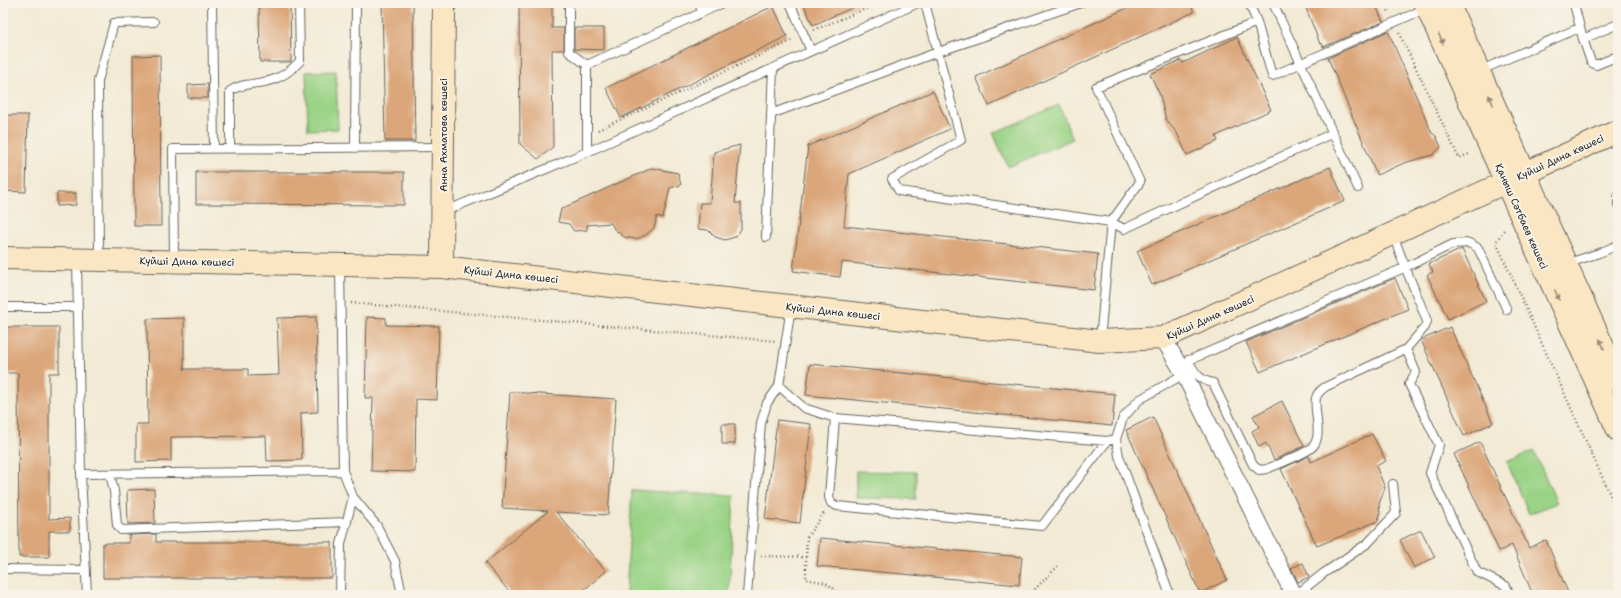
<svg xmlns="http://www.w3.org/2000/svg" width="1621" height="598" font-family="'Shantell Sans',sans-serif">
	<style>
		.garden { fill: #9ad385; stroke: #5b7850 }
		.building { fill: #dba679 }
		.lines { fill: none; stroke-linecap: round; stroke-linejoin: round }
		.lane-casing { stroke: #67645c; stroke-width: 10 }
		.street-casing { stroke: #67645c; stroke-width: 18 }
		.secondary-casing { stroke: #67645c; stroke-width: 24 }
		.path { stroke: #67645c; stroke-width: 2.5; stroke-dasharray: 1 3; stroke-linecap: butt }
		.lane { stroke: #fff; stroke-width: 8 }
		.street { stroke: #fff; stroke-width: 16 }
		.secondary { stroke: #fbe6c4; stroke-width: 22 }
		.oneway { fill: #978b78 }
		.labels { text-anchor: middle; stroke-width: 4; stroke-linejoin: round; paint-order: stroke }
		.street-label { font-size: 10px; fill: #1c1c1c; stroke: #f7f3e8 }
	</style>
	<rect width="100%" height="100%" fill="#f7f3e8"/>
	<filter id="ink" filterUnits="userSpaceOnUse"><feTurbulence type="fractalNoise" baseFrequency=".025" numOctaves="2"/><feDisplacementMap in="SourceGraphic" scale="8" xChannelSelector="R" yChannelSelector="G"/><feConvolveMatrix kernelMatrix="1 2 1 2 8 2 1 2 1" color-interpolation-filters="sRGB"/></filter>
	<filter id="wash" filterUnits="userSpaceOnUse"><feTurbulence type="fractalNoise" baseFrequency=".012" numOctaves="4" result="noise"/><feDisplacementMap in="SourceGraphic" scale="16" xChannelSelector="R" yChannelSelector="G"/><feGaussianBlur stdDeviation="0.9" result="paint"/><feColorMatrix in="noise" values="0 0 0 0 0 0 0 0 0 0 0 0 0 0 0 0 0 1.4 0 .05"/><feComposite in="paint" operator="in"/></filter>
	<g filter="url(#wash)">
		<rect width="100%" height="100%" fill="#f2ead4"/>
		<!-- garden -->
		<path class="garden" d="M336,71l2,58 -30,1 -2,-58z
			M1059,105l14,34 -65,28 -15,-34z
			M1534,451l23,52 -28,11 -22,-52z
			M856,471l60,1v27l-60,-1z
			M632,490l102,6 -5,99h-103z"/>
		<g id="blocks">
			<!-- building -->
			<path class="building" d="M259,3h31l1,59h-31z
				M382,3h31l2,138h-30z
				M519,3h33v25h12v22h-12l1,97 -15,12 -18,-15z
				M803,3h60l-50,22z
				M1138,3h52l4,9 -205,94 -13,-29z
				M1304,3h71l8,19 -60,25 -1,-4 -2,1z
				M773,6l14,30 -166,82 -15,-30z
				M574,28h30v22l-30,-1z
				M1388,31l44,102 4,3 5,11 -8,8 -29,8 -27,12 -49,-117z
				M1237,37l34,73 -55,26 2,5 -31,14 -10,-22 -11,-13 -6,-25 -10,-21 31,-14 2,3z
				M160,55l1,171h-27l-1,-170z
				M208,84v14h-20v-13z
				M933,91l17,38 -101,45 -5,52 254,28 -4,36 -252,-28 -2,15 -47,-6 15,-125z
				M3,115h25l-2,77 -23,-1z
				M740,145l-5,58h6v26l-6,8 -10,3 -10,-3 -7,-7 -10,-1 2,-26h10l4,-51z
				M1330,167l15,34 -193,84 -15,-34z
				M652,168l26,5 3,12 -11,3 -7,30 -6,-2 -3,12 -8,7 -10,4 -12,-2 -10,-8 -3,-6 -24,2v5l-13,1 -5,-7 -11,-2 3,-13z
				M196,172h208v33l-208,-1z
				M57,193h19v12l-19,1z
				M1462,249l24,52 -38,18 -21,-44 6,-3 -4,-8z
				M1395,278l13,31 -148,63 -14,-30z
				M316,317l2,95 -17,1 1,47 -35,1 -1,-25 -95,1v24l-35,1v-38h12l-1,-105 37,-1v51h64v7l31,-1 -2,-57z
				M367,317l19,1v7l53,1 -2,74 -21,-1 -1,73 -44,-1 2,-73h-8z
				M3,327h56v46h-10v146l21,-1v13h-21v26h-30l-1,-184h-15z
				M1450,327l43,96 -29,13 -43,-96z
				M810,364l305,30 -3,32 -306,-31z
				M510,392l106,7 -8,116 -52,-3 50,59 -28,24h-66l-27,-32 63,-52 -46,-3z
				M1282,401l22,45 -30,14 -8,-17 -7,4 -7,-16 7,-4 -6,-11z
				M1153,417l74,163 -27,13 -74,-163z
				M777,420l34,4 -11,99 -35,-4z
				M722,424h13v20h-13z
				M1372,434l14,27 -10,5 9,22 -6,16 1,10 -2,7 -61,25 -36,-77 28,-13 2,6z
				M1480,442l49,106 17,-8 23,55h-36l-21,-50 -13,6 -45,-97z
				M154,489l1,34 -27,1 -1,-34z
				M1421,530l14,27 -21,11 -14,-28z
				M156,534v8h176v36h-229v-35h26v-8z
				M820,538l202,19 -3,28 -202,-19z
				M1303,563l6,14 -11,5 -7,-14z"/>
		</g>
	</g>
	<g filter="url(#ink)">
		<use href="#blocks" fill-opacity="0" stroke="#67645c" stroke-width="1"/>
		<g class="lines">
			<defs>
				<path id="lane" d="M212,3l2,145
					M569,3v49l18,13 136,-62
					M699,3l3,9
					M790,3l21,48
					M925,3l36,137 -69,39 7,12 212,31 -11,118
					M1249,3l8,19 15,54 155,-68
					M1273,3l85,185
					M1576,3l-1,5 8,31 35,-15
					M1257,22l-161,65 44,95 -29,40 13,7 209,-96
					M1583,39l8,23 5,3 22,-9
					M587,65v87
					M1479,71l100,-43
					M771,114l167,-62 143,-49
					M230,148v-57c13,-9 30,-6 45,-12 10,-4 18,-10 25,-18l-1,-58
					M355,148l1,-145
					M1618,196v9
					M443,212l144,-60 331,-149
					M1393,234c10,30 23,58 34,87l-2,6 -19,22
					M766,237l7,-169
					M99,259l-1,-178 16,-58 40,-1
					M77,260l4,214 6,121
					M174,261l-1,-112 269,-2
					M1566,264l33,-11 19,-8
					M340,265l3,206 10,26 24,29 18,35 7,34
					M3,307h75
					M1188,360c7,13 11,20 25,23l40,82 6,5 8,-1c13,-6 31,-12 43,-20 15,-10 3,-37 6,-51 1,-5 5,-8 9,-11l81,-38 10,23 -7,12 30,61 -9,28 47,99 29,14 4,9
					M1185,362l219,-94 49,-24 16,-1 9,5 29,62
					M779,386l25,22 31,10 272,23 9,-2
					M835,418l-6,79 2,6 6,3 205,20 65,-85
					M81,474l262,-3
					M110,474l4,17 3,34 4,5 226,-8
					M3,569l83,1
					M340,595l1,-51 12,-47
					M747,595l14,-172 6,-20 12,-17 12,-79
					M1170,595l-51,-139 -3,-17 7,-21 16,-18 45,-26
					M1296,595l28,-22 44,-30 28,-30 -3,-29"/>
				<path id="street" d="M1163,338l21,36 110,221"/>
				<path id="secondary" d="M1425,3l193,427
					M1448,3l170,377
					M3,258l439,9 658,74 63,-3 455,-207
					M442,267l2,-264"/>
			</defs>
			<!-- lane casing -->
			<use href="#lane" class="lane-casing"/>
			<!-- street casing -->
			<use href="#street" class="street-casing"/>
			<!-- secondary casing -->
			<use href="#secondary" class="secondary-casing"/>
			<!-- path -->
			<path class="path" d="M1385,3l4,10
				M814,30l66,-27
				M1399,33l60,125 10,-4
				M598,130l195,-90
				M1504,230l-8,12 122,270
				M351,303l424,38
				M761,556l45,1v22l20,4 10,7 -1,5
				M806,557l1,-20 17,-24
				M1029,595l30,-30"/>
			<!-- lane -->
			<use href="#lane" class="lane"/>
			<!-- street -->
			<use href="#street" class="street"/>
			<!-- secondary -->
			<use href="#secondary" class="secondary"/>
		</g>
		<!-- one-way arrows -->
		<defs><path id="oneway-solid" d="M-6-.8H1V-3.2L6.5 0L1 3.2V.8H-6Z"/></defs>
		<g class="oneway">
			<use href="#oneway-solid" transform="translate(1441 39) rotate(66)"/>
			<use href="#oneway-solid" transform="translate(1491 100) rotate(-114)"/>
			<use href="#oneway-solid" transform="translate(1557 295) rotate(66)"/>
			<use href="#oneway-solid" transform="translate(1602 344) rotate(-114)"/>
		</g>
	</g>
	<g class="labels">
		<!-- street labels -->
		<g class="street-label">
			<text transform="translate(443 135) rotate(-90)" y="4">Анна Ахматова көшесі</text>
			<text transform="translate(1560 157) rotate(-25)" y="4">Күйші Дина көшесі</text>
			<text transform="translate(1522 216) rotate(66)" y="4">Қаныш Сәтбаев көшесі</text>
			<text transform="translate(187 261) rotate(1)" y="4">Күйші Дина көшесі</text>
			<text transform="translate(511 274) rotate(6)" y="4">Күйші Дина көшесі</text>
			<text transform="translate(833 311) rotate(6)" y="4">Күйші Дина көшесі</text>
			<text transform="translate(1210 317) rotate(-24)" y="4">Күйші Дина көшесі</text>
		</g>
	</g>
	<!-- margin -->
	<rect width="1621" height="598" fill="none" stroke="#f7f3e8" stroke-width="16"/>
</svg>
